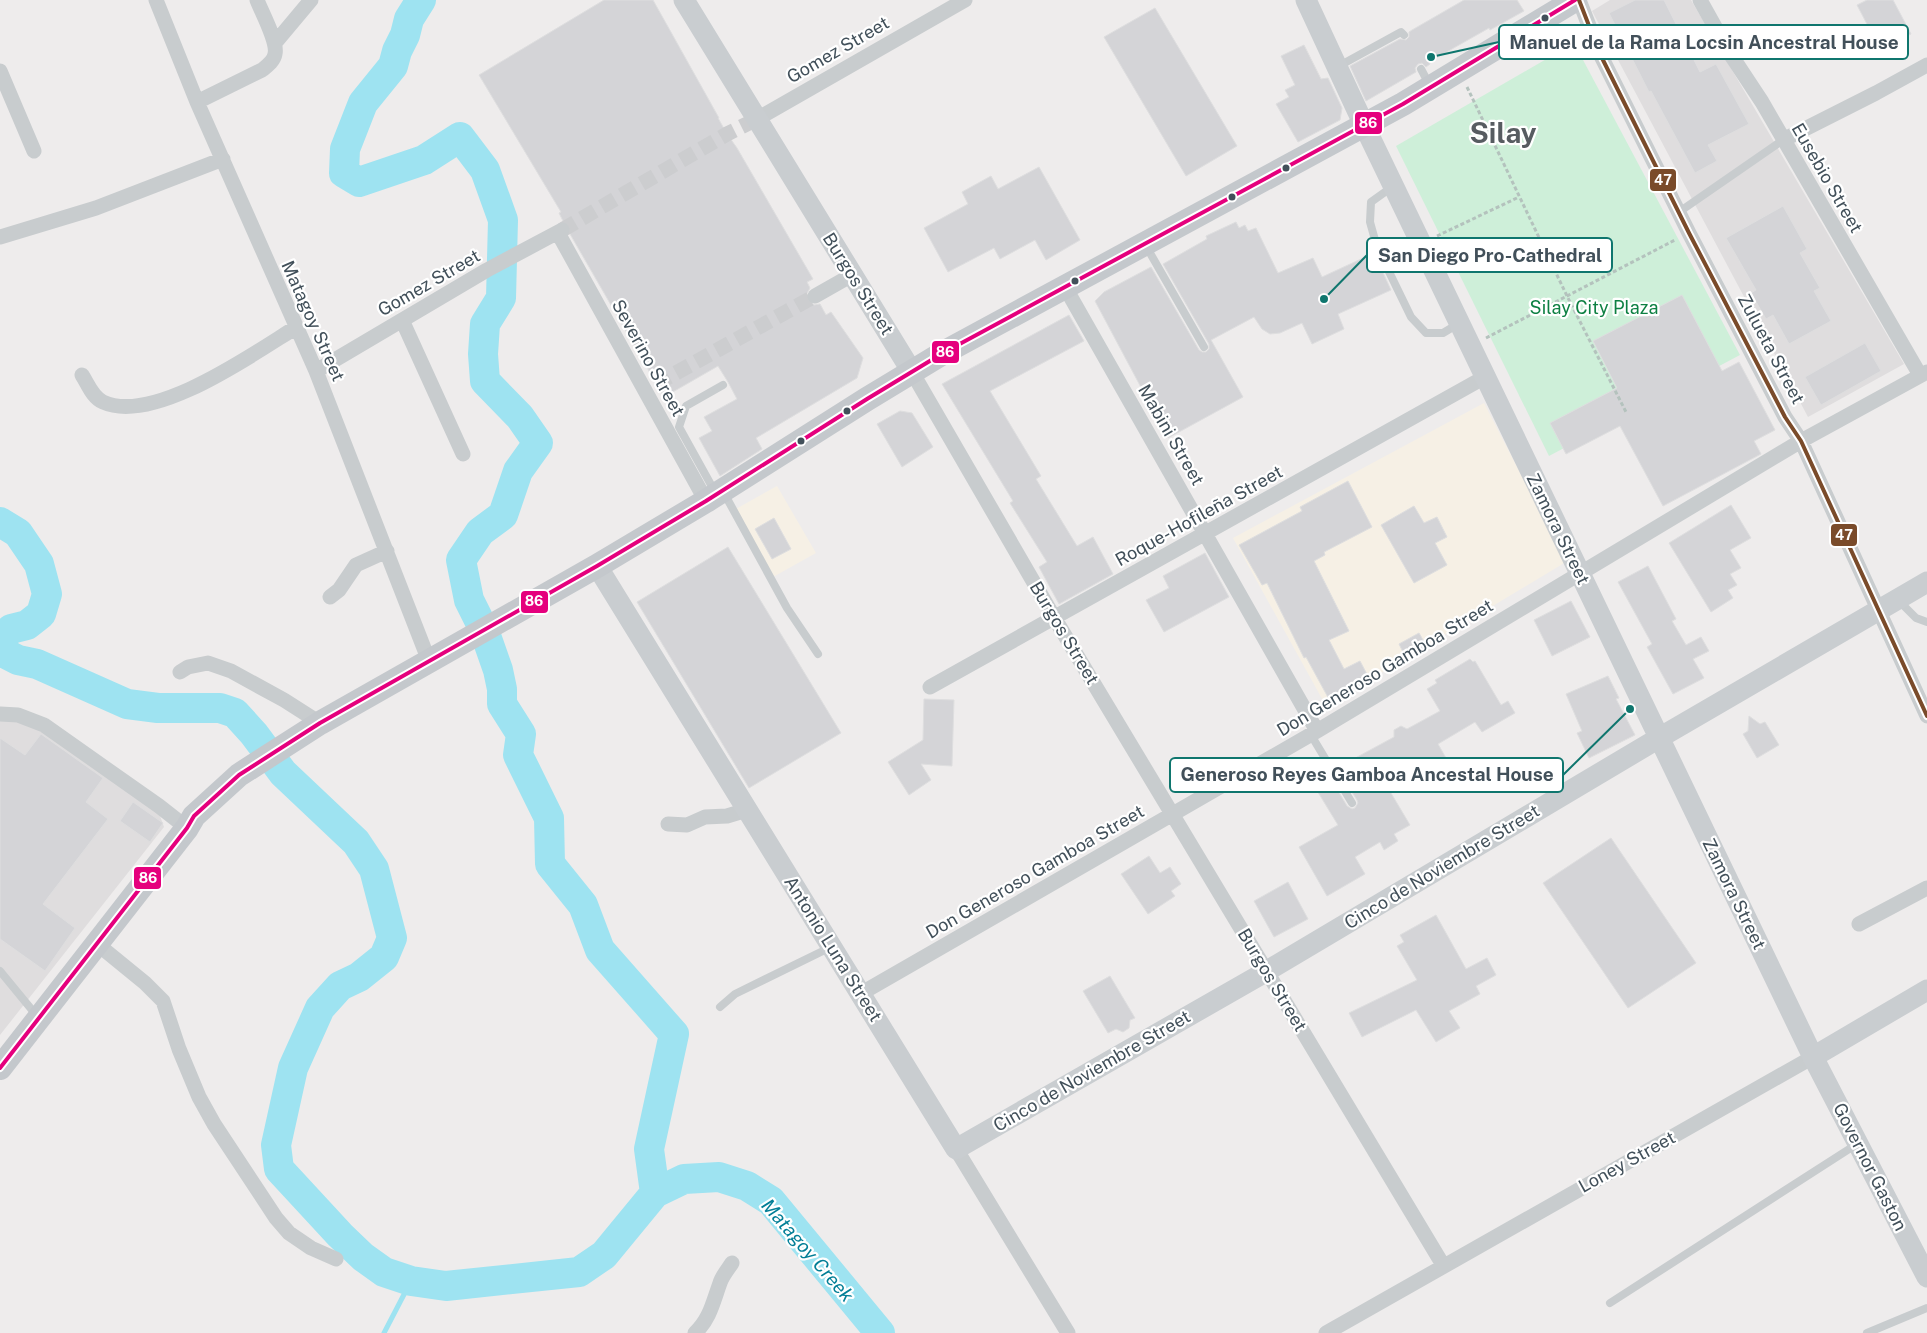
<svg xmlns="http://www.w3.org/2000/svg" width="1927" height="1333" font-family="'Public Sans',sans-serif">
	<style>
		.commercial { fill: #f6f0e5 }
		.education { fill: #dfddde }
		.green { fill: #ceefd9 }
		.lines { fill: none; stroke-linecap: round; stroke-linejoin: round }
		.stream { stroke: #9ee3f1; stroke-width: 5 }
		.river { stroke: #9ee3f1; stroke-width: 30 }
		.building { fill: #d4d4d7; stroke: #dededf }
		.street-tunnel { stroke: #cccdcf; stroke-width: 15; stroke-dasharray: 15 8; stroke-linecap: butt }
		.path { stroke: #b4c2bd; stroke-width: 3; stroke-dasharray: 4 2.5; stroke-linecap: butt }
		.lane { stroke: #c8ccce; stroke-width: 8 }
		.street { stroke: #c8ccce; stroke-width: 15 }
		.secondary { stroke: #c9cdd0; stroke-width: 21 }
		.primary { stroke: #c4c8cc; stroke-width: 24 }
		.bus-1-casing { stroke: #fff; stroke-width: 8 }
		.bus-2-casing { stroke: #fff; stroke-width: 8 }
		.bus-1 { stroke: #e5007d; stroke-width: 4 }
		.bus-2 { stroke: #7a4b2a; stroke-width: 4 }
		.bus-dot { fill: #42505a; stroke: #fff; stroke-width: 2 }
		.labels { text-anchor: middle; stroke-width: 4.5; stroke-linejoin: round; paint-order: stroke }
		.street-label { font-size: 18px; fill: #42505a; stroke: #fff }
		.park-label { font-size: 18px; fill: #0e8043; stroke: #fff }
		.water-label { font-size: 19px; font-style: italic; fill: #037f97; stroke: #fff }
		.town-label { font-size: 28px; font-weight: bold; fill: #575c61; stroke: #fff }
		.leader { fill: none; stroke: #0f766e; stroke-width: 2 }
		.callout-dot { fill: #0f766e; stroke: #fff; stroke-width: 2 }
		.callout { fill: #fff; stroke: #0f766e; stroke-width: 2 }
		.callout-label { font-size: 19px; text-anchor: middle; font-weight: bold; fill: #42505a }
		.line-badge { stroke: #fff; stroke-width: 2 }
		.badge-label { font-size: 14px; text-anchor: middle; font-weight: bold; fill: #fff }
	</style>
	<rect width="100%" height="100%" fill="#eeecec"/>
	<!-- commercial -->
	<path class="commercial" d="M1484,403l82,159 -240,144 -93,-168z
		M777,486l39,67 -43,24 -39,-67z"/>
	<!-- education -->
	<path class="education" d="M1610,0h81l213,364 -96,53 -216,-406z
		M0,720l32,2 127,91 5,14 -164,208z"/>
	<!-- green -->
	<path class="green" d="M1574,43l166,312 -191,101 -153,-310z"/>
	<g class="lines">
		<!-- stream -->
		<path class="stream" d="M384,1333l27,-52"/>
		<!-- river -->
		<path class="river" d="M421,0l-12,19 -4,16 -8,16 -4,15 -30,37 -18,46 -1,24 15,9 65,-22 36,-23 25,33 18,50 -2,78 -16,26 -2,30 2,27 35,36 18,26 -20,28 -15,44 -23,17 -19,28 8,40 15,30 14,40 4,19v15l19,30 -3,21 31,63 1,46 33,41 17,45 74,84 -25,115 6,44
			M0,522l18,11 21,31 8,30 -6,20 -14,11 -16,4 -8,7 1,17 14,7 19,4 90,40 31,4h62l15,5 19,21 29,39 73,69 18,27 18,69 -8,19 -25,20 -19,9 -20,22 -27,60 -17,77 3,24 61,66 23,22 21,15 27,9 35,5 133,-14 25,-17 51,-62 29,-14 35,-2 28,9 24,15 109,132"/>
	</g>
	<!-- building -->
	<path class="building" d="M604,0h49l66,118h-1l9,16 10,14 76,131 -6,3 3,6 -4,7 1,6 7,4 6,-1 6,11 5,-3 32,46 -6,20 -101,60 6,11 -42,27 -21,-38 13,-7 -8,-14 33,-18 -9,-17 -10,-16 -54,31 -94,-163v-9l-7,-4 -4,-8 2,-1 -82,-137z
		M1464,0h53l7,11 -34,19 -1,-2 -60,34 1,2 -4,3 -4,-4 -4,1 -3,4 1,4 -50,29 -16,-35 50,-27 6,1 3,-3v-5l3,-2z
		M1635,0h29l36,72 16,-8 33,60 -41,21 9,16 -22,12 -44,-82 -2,1 -40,-79z
		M1867,0h26l18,34 -31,15 -23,-44z
		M1155,8l82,138 -51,30 -82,-139z
		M1304,45l17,34 7,-1 14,30 -2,12 -42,22 -22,-38 13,-7 -4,-7 10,-5 -14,-29z
		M1039,167l41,73 -34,20 -11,-20 -35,19 -6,-11 -46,24 -24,-44 44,-24 -6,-12 29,-16 7,13z
		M1783,206l24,43 -7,4 20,35 -6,3 17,30 -42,23 -16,-29 -7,4 -15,-26 5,-3 -30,-52z
		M1236,222l3,6 6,-3 3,6 8,-3 22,45 35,-15 9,19 52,-24 17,37 -53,24 6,15 -32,15 -10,-21 -22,10 -10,1 -8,-5 -8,-12 -43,23 32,57 -75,41 -73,-137 9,-9 47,-25 48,83 3,2h4l3,-3v-5l-46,-80 44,-25 -1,-3z
		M1682,295l40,76 17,-9 36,68 -21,11 7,13 -98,52 -43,-80 -54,28 -16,-31 67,-35 -24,-47z
		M1069,315l15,26 -94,50 51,85 -5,3 41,67 16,-9 20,37 -54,30 -20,-37 8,-5 -37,-59 3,-2 -71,-117z
		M1865,343l16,28 -60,34 -16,-28z
		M900,411l12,2 21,34 -31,20 -25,-43z
		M1348,481l24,46 -48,25 1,3 -11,6 35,70 -20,9 15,29 16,-8 10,19 -40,21 -24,-44 -2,1 -37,-75 -5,2 -23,-40 63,-34 -2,-4z
		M1731,505l20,33 -21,12 11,18 -11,6 7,11 -9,5 5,8 -22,14 -42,-69z
		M1414,506l10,17 13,-6 10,20 -12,6 12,22 -33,18 -33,-58z
		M774,518l17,31 -19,10 -17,-30z
		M728,547l113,186 -92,55 -112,-186z
		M1205,553l24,44 -65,35 -18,-32 23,-12 -6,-12z
		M1648,566l28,53 -4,2 14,24 15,-8 8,14 -16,8 11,19 -31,16 -26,-47 5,-3 -34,-62z
		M1571,601l19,36 -38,19 -18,-36z
		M1419,633l8,14 -21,11 -7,-14z
		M1470,659l3,3 2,-1 26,44 7,-4 7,12 -33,19 -7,-10 -37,22 8,14 -22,13 -4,-8 -35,20 25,42 -16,9 4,7 -14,9 -4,-8 -25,15 10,17 -38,22 -28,-49 39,-22 -25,-41 15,-10 19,32 5,3 3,-1 3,-5 -1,-3 -20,-32 57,-31v-7l7,-4 6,3 33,-18 -13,-22 10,-6 -2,-3z
		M1608,676l11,22 -3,1 19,36 -46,23 -12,-25 5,-2 -16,-37z
		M924,699l30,1 -2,66 -31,-2 10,16 -22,15 -21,-33 35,-22z
		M1749,716l11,8 5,-2 14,23 -22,13 -14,-24 5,-3z
		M41,734l62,44 -17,24 22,17 -65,85 32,24 -30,43 -45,-32v-201l25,17z
		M133,802l30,21 -13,19 -30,-21z
		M1611,838l85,125 -68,45 -85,-125z
		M1149,856l11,17 10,-6 11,17 -10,7 4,5 -27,18 -27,-40z
		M1288,882l20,37 -34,18 -20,-36z
		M1436,915l30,54 21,-11 9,17 -20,11 4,8 -31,17 11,17 -24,14 -20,-32 -54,27 -13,-24 68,-33 -20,-34 7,-4 -4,-7z
		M1110,976l25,42 -5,2 -1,8 -6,4 -7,-3 -8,4 -25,-42z"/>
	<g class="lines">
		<!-- street-tunnel -->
		<path class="street-tunnel" d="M562,230l165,-96 30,-15
			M656,384l159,-88"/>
		<!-- path -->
		<path class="path" d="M1467,87l100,209 59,116
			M1437,236l82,-39
			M1486,338l189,-98"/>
		<!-- lane -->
		<path class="lane" d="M1339,66l62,-34 3,3
			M1421,69l8,15
			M1392,187l-21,15 -1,20 7,25 34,70 15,16h17l15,-9
			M1679,212l104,-72
			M1146,246l58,101
			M715,492l-36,-65 7,-21 37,-21
			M724,493l63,115 31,46
			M1898,600l18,18 11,4
			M1311,735l41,68
			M0,971l37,45
			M720,1007l15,-13 94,-46
			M1610,1303l247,-159
			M1867,1333l60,-25"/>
		<!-- street -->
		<path class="street" d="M156,0l41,102 119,269 113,290
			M1579,0l21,54 89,179 96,184 16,24 126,275
			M1700,0l29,52 33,50 158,273
			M275,43l36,-43
			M0,71l34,80
			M197,102l65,-32c5,-4 12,-9 13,-16 3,-12 -13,-41 -18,-54
			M757,119l208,-119
			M1783,140l93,-47 51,-28
			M558,233l148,268
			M0,237l96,-29 127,-49
			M1065,287l252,444
			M815,296l37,-21
			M402,320l61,134
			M316,371l171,-101 75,-40
			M912,372l143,247 388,646
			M82,375c6,9 10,22 21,27 50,23 150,-48 192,-74
			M330,597l9,-7 17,-25 31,-14
			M180,672l8,-5 20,-4 23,8 53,29 36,23
			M930,687l555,-310
			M0,714l18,1 26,10 115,81 28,22
			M668,824l19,1 18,-8 22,-1 20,-6
			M1859,924l68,-36
			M96,943l49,40 18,18 16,48 20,48 15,27 62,94 13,15 22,15 25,11
			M860,994l457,-263 484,-290 126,-69
			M956,1149l112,184
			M695,1333c15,-14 18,-31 25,-50 2,-7 8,-14 12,-20
			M1326,1333l487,-276"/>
		<!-- secondary -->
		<path class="secondary" d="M684,0l228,372
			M1306,0l58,125 449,932 114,220
			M597,566l359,583 311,-178 392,-233 268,-156
			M1813,1057l114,-67"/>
		<!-- primary -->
		<path class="primary" d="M0,1068l187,-240 7,-12 45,-41 81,-52 277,-157 109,-65 161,-102 76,-46 460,-249 172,-104"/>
		<defs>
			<path id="bus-1" d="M0,1068l187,-240 7,-12 45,-41 81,-52 277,-157 109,-65 161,-102 76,-46 460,-249 172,-104"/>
			<path id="bus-2" d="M1579,0l21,54 89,179 96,184 16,24 126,275"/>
		</defs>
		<!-- bus-1 casing -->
		<use href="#bus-1" class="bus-1-casing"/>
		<!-- bus-2 casing -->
		<use href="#bus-2" class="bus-2-casing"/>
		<!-- bus-1 -->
		<use href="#bus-1" class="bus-1"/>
		<!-- bus-2 -->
		<use href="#bus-2" class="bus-2"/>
	</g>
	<!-- markers -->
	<g class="bus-dot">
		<circle cx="1545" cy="18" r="4.5"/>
		<circle cx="1286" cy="168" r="4.5"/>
		<circle cx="1232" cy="197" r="4.5"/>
		<circle cx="1075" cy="281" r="4.5"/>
		<circle cx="847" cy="411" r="4.5"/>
		<circle cx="801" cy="441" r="4.5"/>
	</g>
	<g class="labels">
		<!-- street labels -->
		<g class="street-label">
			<text transform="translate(838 50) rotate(-30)" y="6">Gomez Street</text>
			<text transform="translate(1827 178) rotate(60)" y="6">Eusebio Street</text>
			<text transform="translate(429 283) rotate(-30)" y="6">Gomez Street</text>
			<text transform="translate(858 284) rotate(58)" y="6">Burgos Street</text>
			<text transform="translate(313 321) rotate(66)" y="6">Matagoy Street</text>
			<text transform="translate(1771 349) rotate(62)" y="6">Zulueta Street</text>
			<text transform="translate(648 358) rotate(61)" y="6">Severino Street</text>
			<text transform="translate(1171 435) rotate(60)" y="6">Mabini Street</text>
			<text transform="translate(1199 516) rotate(-29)" y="6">Roque-Hofileña Street</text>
			<text transform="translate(1558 529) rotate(64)" y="6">Zamora Street</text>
			<text transform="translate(1064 633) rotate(59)" y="6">Burgos Street</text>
			<text transform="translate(1385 668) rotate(-31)" y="6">Don Generoso Gamboa Street</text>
			<text transform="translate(1442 867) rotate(-31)" y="6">Cinco de Noviembre Street</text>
			<text transform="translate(1035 872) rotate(-30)" y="6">Don Generoso Gamboa Street</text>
			<text transform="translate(1734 894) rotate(64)" y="6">Zamora Street</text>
			<text transform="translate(833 949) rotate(58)" y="6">Antonio Luna Street</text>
			<text transform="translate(1272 980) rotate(59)" y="6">Burgos Street</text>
			<text transform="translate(1092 1071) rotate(-30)" y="6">Cinco de Noviembre Street</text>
			<text transform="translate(1627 1162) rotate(-29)" y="6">Loney Street</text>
			<text transform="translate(1870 1167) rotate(63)" y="6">Governor Gaston</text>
		</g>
		<!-- park labels -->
		<g class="park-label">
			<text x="1594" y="314">Silay City Plaza</text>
		</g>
		<!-- water labels -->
		<g class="water-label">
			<text transform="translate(808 1250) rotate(49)" y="7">Matagoy Creek</text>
		</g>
		<!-- town labels -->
		<g class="town-label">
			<text x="1503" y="143">Silay</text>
		</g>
	</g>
	<!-- callouts -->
	<path class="leader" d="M1431 57L1499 42M1324 299L1367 255M1630 709L1563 775"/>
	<g class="callout-dot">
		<circle cx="1431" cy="57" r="5"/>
		<circle cx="1324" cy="299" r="5"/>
		<circle cx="1630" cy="709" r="5"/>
	</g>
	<g class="callout">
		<rect x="1499" y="25" width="409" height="34" rx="5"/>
		<rect x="1367" y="238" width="245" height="34" rx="5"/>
		<rect x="1170" y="758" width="393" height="34" rx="5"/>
	</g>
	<g class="callout-label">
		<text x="1704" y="49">Manuel de la Rama Locsin Ancestral House</text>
		<text x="1490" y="262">San Diego Pro-Cathedral</text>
		<text x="1367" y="781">Generoso Reyes Gamboa Ancestal House</text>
	</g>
	<g class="line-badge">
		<rect x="1354" y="111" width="29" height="24" rx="5" fill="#e5007d"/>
		<rect x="1649" y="168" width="28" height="24" rx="5" fill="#7a4b2a"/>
		<rect x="931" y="340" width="29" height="24" rx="5" fill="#e5007d"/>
		<rect x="1830" y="523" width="28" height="24" rx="5" fill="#7a4b2a"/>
		<rect x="520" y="590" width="29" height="24" rx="5" fill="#e5007d"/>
		<rect x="133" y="866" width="29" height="24" rx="5" fill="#e5007d"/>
	</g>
	<g class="badge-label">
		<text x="1368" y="128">86</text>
		<text x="1663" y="185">47</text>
		<text x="945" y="357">86</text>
		<text x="1844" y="540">47</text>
		<text x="534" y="606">86</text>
		<text x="148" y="883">86</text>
	</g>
</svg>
